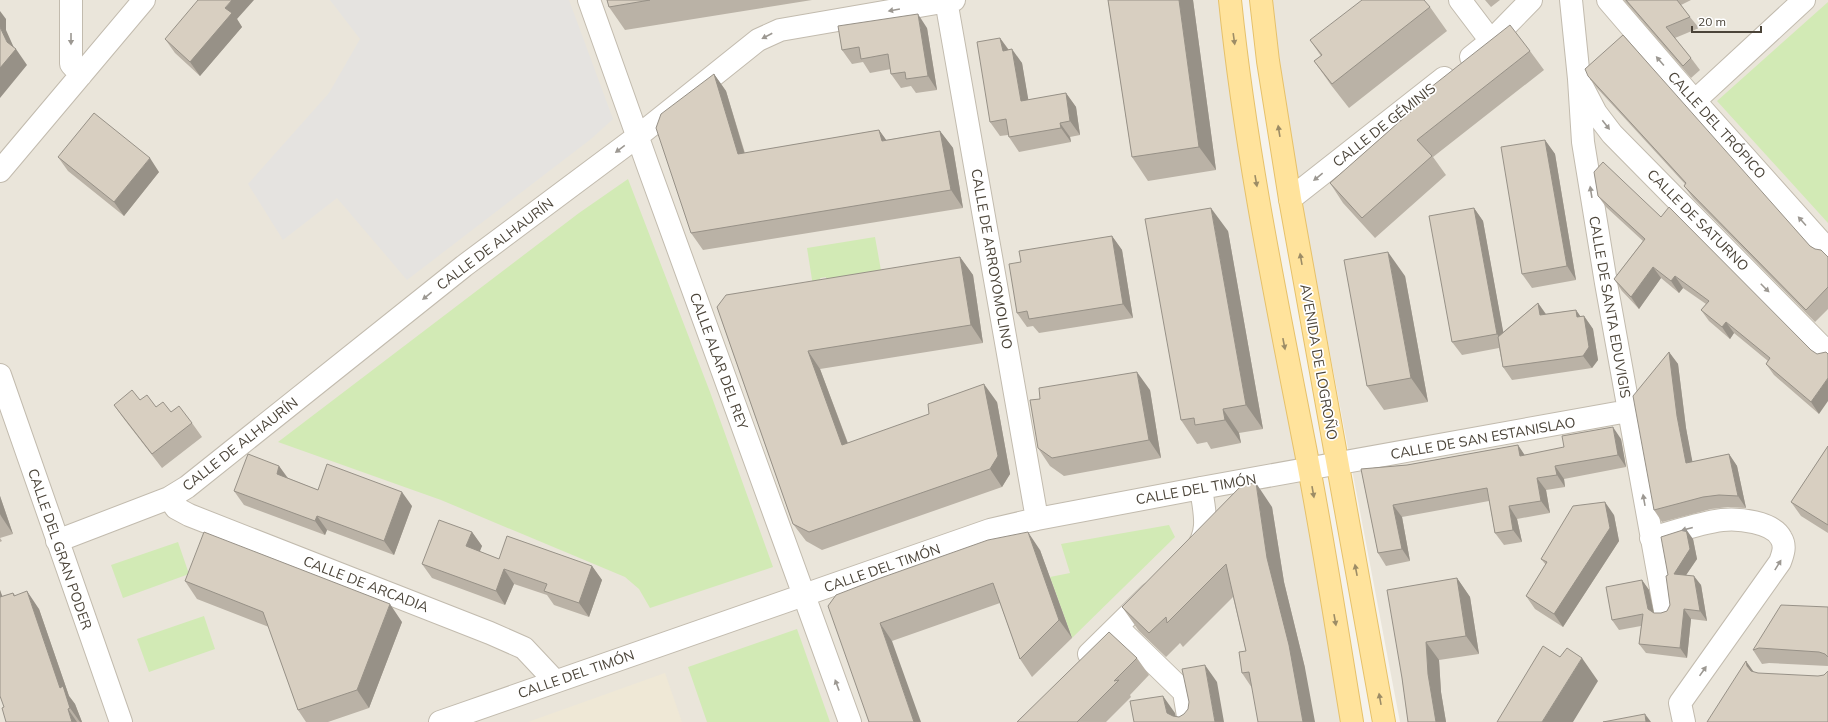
<svg xmlns="http://www.w3.org/2000/svg" width="1828" height="722" font-family="Mulish,sans-serif">
	<style>
		.residential { fill: #eae5da }
		.education { fill: #efe8d6 }
		.green { fill: #d2eab5 }
		.parking { fill: #e5e3e0 }
		.lines { fill: none; stroke-linecap: round; stroke-linejoin: round }
		.minor-casing { stroke: #c2bbae; stroke-width: 24 }
		.major-casing { stroke: #e6c16a; stroke-width: 24 }
		.minor { stroke: #fff; stroke-width: 22 }
		.major { stroke: #ffe39c; stroke-width: 22 }
		.wall { fill: #bab2a6 }
		.shaded-wall { fill: #979187 }
		.building { fill: #d8cfc1; stroke: #979187 }
		.oneway { fill: #9c9892 }
		.oneway2 { fill: #9c8c66 }
		.labels { text-anchor: middle; stroke-width: 3.5; stroke-linejoin: round; paint-order: stroke }
		.street-label { font-size: 14px; fill: #4b4439; stroke: #fff }
	</style>
	<rect width="100%" height="100%" fill="#f6f3ec"/>
	<!-- residential -->
	<path class="residential" d="M0,0h1230l122,722h-1352z
		M1271,0h557v722h-428l-122,-642z"/>
	<!-- education -->
	<path class="education" d="M665,673l17,49h-154z"/>
	<!-- green -->
	<path class="green" d="M1828,2v221l-111,-122z
		M628,179l82,213 63,175 -123,41 -11,-19 -14,-12 -184,-77 -163,-58 301,-229z
		M875,237l7,39 -55,9 -1,-8 -6,1 1,7 -8,1 -6,-38z
		M1169,525l6,12 -103,101 -22,-61 20,-4 -9,-29z
		M178,542l11,32 -66,24 -12,-33z
		M204,616l11,33 -66,23 -12,-33z
		M797,629l33,93h-123l-19,-55z"/>
	<!-- parking -->
	<path class="parking" d="M330,0h239l44,119 -22,20 -184,141 -70,-82 -54,42 -35,-56 81,-91 31,-54z"/>
	<g class="lines">
		<defs>
			<path id="minor" d="M71,0v64l10,11
				M589,0l59,166 202,556
				M946,0l91,519
				M1460,0l31,41
				M1571,0l8,79 4,63 23,141 59,328
				M1608,0l85,99 135,151
				M1471,57l20,-16 40,-41
				M1583,88l13,25 16,21 216,219
				M1700,96l104,-96
				M0,171l144,-171
				M1290,199l154,-121
				M0,375l121,347
				M169,498l7,10 13,7 301,118 34,15 31,33
				M1651,538c23,-6 48,-15 71,-18 16,-2 51,2 59,18 5,8 2,16 -1,24l-100,141 4,19
				M57,541l112,-43 18,-11 277,-221 174,-130 120,-96 22,-10 174,-30
				M1195,551c16,-20 9,-40 6,-63
				M1117,627l67,65 5,30
				M1089,654l61,-60
				M440,722l550,-192 47,-11 164,-31 427,-77"/>
			<path id="major" d="M1230,0c16,157 49,313 79,468 16,84 29,169 43,254
				M1261,0l7,61 22,138 94,523"/>
		</defs>
		<!-- minor casing -->
		<use href="#minor" class="minor-casing"/>
		<!-- major casing -->
		<use href="#major" class="major-casing"/>
		<!-- minor -->
		<use href="#minor" class="minor"/>
		<!-- major -->
		<use href="#major" class="major"/>
	</g>
	<!-- wall -->
	<path class="wall" d="M607,0h205l-187,30 -16,-23z
		M1108,0h85l23,170 -68,11 -16,-24z
		M1485,0h15l-9,7z
		M1624,0h67l-10,5 9,12 9,11 -24,10 16,20 9,12 -9,8z
		M1430,7l17,24 -98,77 -18,-23 -17,-24 7,-5 -11,-16z
		M237,19l5,8 -42,49 -25,-23 -10,-14z
		M927,28l10,62 -21,3 -5,-7 -10,2 -10,-14v-5l-21,4 -7,-11 -11,2 -10,-14z
		M1000,38l9,12 13,13 6,37 38,-7 10,14 4,28 -10,2 1,5 -52,10 -10,-15 -1,-2 -8,1 -10,-14z
		M1530,51l14,19 -111,87 13,18 -71,63 -32,-35 -13,-20 94,-83 -3,-5z
		M714,74l12,17 19,62 134,-23 7,10 54,-9 13,17 10,60 -260,42 -12,-17z
		M1588,76l222,170 18,11v52l-13,13 -122,-124 -9,-12 1,-2 -88,-96z
		M1545,140l10,14 21,126 -44,8 -10,-14z
		M58,157l101,15 -35,44 -56,-45z
		M1598,196l63,21 150,133 8,64 -45,-39 -8,-11 2,-3 -34,-28 -4,6 -21,-18 -8,-11 5,-6 -23,-16 -4,5 -18,-15 -22,31 -17,-18 -8,-12 29,-38 -37,-34z
		M1474,208l9,13 20,111 35,-29 8,11 30,-4 4,6h4l9,13 5,31 -6,8 -80,12 -9,-13 -4,-19 -37,7 -10,-13z
		M1228,231l35,198 -24,4 2,10 -30,6 -4,-7 -10,2 -16,-24z
		M1112,236l10,14 11,68 -94,15 -6,-7 -6,1 -10,-14 4,-51z
		M960,257l13,18 10,68 -163,26 28,74 149,-41 13,72 -8,13 -180,63 -16,-9 -13,-17 -76,-217z
		M1405,276l23,126 -44,8 -17,-24z
		M1669,352l9,12 8,64 6,34 37,-8 8,12 9,42 -18,-1 -17,2 -49,13 -8,-12z
		M1150,390l11,68 -97,18 -14,-10 -12,-18z
		M140,400l16,7 15,5 21,11 10,14 -40,31 -38,-49 -10,-14z
		M1621,439l5,28 -62,12 1,8 -19,3 4,23 -33,6 5,23 -18,3 -9,-12 -6,-32 -87,16 8,44 -24,5 -8,-13 -17,-84 46,-4 111,-20 6,10z
		M1828,446v87l-27,-17 -10,-14z
		M279,466l9,12 30,12 94,16 -18,49 -67,-25 -2,5 -81,-30 -10,-14z
		M0,496l13,38 -13,4 2,3 -2,1z
		M1272,507l12,75 21,86 -53,20 -10,-15 4,-22 -13,-54 -50,50 -3,-4 -14,14 -27,-26 -17,-24z
		M1614,515l5,26 -56,86 -28,-18 -9,-13 20,-31 -5,-6z
		M472,532l10,14 -3,5 20,8 93,7 10,14 -13,37 -35,-12 -7,-10 -33,-11 -9,21 -73,-27 -10,-14z
		M1693,539l4,20 -11,16 15,10 6,36 -16,-2 -4,39 -41,-5 -7,-9 2,-18 -22,4 -7,-10 30,-40 7,10 5,23h7l6,-2 3,-6 -2,-30z
		M1040,550l32,88 -40,39 -12,-18 -20,-56 -108,38 -56,-46z
		M1457,578l13,19 9,57 -40,6 2,32 5,30h-38l-6,-44z
		M185,581l217,41 -33,86 -41,14h-22l-8,-12 -29,-83 -72,-28z
		M0,590l2,7 11,-4 2,2 24,14 30,87 6,8 7,18h-76l-2,-15z
		M1828,607v59l-59,-3 -7,1 -9,-14z
		M1137,658l12,17 -19,20 1,2 -25,25h-89z"/>
	<!-- shaded-wall -->
	<path class="shaded-wall" d="M232,0h22l-17,19 5,8 -42,49 -10,-14 35,-54z
		M1179,0h14l23,170 -17,-23z
		M0,11l6,8v11l9,20 1,-1 11,16 -27,33v-30l7,-26 -7,-15z
		M918,14l9,14 10,62 -9,-14z
		M1000,38l10,14 -7,-1z
		M1012,49l10,14 9,52 -10,-14z
		M714,74l12,17 24,81 -12,-18z
		M1066,93l10,14 4,28 -10,-14z
		M1060,123l10,14 1,5 -10,-14z
		M879,130l13,18 -10,-7z
		M940,131l13,17 10,60 -12,-18z
		M1545,140l10,14 21,126 -9,-14z
		M150,158l9,14 -35,44 -10,-14z
		M1211,208l17,23 35,198 -17,-24z
		M1474,208l9,13 23,126 -9,-13z
		M1112,236l10,14 11,68 -10,-14z
		M1388,252l17,24 23,126 -17,-24z
		M960,257l13,18 10,68 -12,-18z
		M1653,267l8,11 -22,31 -8,-12z
		M1675,276l8,12 -4,5 -8,-12z
		M1538,303l9,13 -7,-1z
		M1576,310l9,13 -1,-7 9,13 5,31 -6,8 -9,-12z
		M1726,322l8,11 -4,6 -8,-12z
		M808,351l12,18 35,94 -13,-18z
		M1669,352l9,12 8,64 9,47 -9,-12 -9,-47z
		M1137,372l13,18 11,68 -12,-18z
		M1828,378v23l-9,13 -8,-12z
		M984,384l13,18 13,72 -8,13 -12,-18z
		M1223,409l16,24 2,10 -16,-23z
		M1613,427l8,12 5,28 -8,-12z
		M1518,445l8,12 -6,-1z
		M1729,454l8,12 9,42 -8,-12z
		M279,466l10,14 -12,-6z
		M1555,466l9,13 1,8 -8,-12z
		M1537,478l9,12 4,23 -9,-12z
		M1256,483l16,24 12,75 21,86 10,54h-12l-36,-164z
		M402,492l10,14 -18,49 -10,-14z
		M0,496l13,38 -12,-18 -1,-2z
		M1605,502l9,13 5,26 -56,86 -9,-13z
		M1393,505l9,12 8,44 -8,-12z
		M1509,506l8,13 5,23 -9,-12z
		M317,516l10,14 -2,5 -10,-14z
		M1686,529l7,10 4,20 -17,25 -6,-10z
		M472,532l10,14 -6,15 -10,-15z
		M1028,532l12,18 32,88 -13,-18z
		M592,566l10,14 -13,37 -10,-14z
		M504,569l10,15 -9,21 -9,-14z
		M1694,576l7,9 6,36 -7,-10z
		M1457,578l13,19 9,57 -13,-18z
		M1642,580l7,10 6,29 -7,-10z
		M0,590l3,8h-3z
		M27,591l12,18 30,87 6,8 7,18h-2l-10,-14 -10,-20z
		M390,604l12,18 -33,86 -12,-18z
		M1684,609l7,10 -4,39 -7,-10z
		M880,623l12,18 29,81h-7z
		M1426,642l13,18 2,32 5,30h-10l-8,-48z
		M1582,658l16,23 -25,41h-31z
		M1746,661l10,14 1,5 -10,-14z
		M1205,665l12,17 7,40h-9z
		M1163,696l12,17 2,9 -10,-9z
		M68,709l9,13h-5z
		M1645,714l6,8h-5z"/>
	<!-- building -->
	<path class="building" d="M198,0h34l-7,8 7,5 -42,49 -25,-23z
		M607,0h43l-41,7z
		M1108,0h71l20,147 -67,10z
		M1362,0h62l6,7 -98,77 -18,-23 8,-6 -12,-15z
		M1626,0h51l13,17 -24,10 25,31 -8,8z
		M918,14l10,62 -22,3 -1,-7 -14,2 -3,-20 -27,5 -2,-12 -17,3 -4,-24z
		M1510,25l20,26 -113,89 15,16 -70,62 -32,-35 94,-83 -3,-5z
		M0,27l7,15 9,7 -16,19z
		M1623,35l187,211 5,3 6,1 7,7v30l-22,23 -122,-124 2,-3 -98,-107 -3,-7z
		M1000,38l3,13 9,-2 9,52 45,-8 4,28 -10,2 1,5 -52,9 -3,-18 -16,3 -13,-80z
		M714,74l24,80 141,-24 3,11 58,-10 11,59 -260,43 -35,-105 5,-14z
		M94,113l56,45 -36,44 -56,-45z
		M1545,140l22,126 -45,8 -21,-127z
		M1603,162l58,55 8,-10 142,143 6,4 9,-2 2,2v24l-17,24 -45,-38 4,-6 -44,-36 -4,5 -21,-17 8,-9 -34,-25 -4,5 -18,-14 -22,30 -17,-18 31,-40 -47,-43 -4,-24z
		M1211,208l35,197 -23,4 2,11 -30,5 -1,-7 -13,2 -36,-201z
		M1474,208l23,126 -45,8 -23,-126z
		M1112,236l11,68 -94,15 -2,-8 -10,2 -8,-49 12,-2 -2,-11z
		M1388,252l23,126 -44,8 -23,-126z
		M960,257l11,68 -163,26 34,94 87,-31 -1,-10 56,-20 14,72 -8,13 -181,63 -16,-8 -76,-217 9,-12z
		M1538,303l2,12 36,-5 1,7 7,-1 5,31 -6,9 -80,11 -5,-30z
		M1669,352l8,64 9,47 43,-9 9,42 -19,-1 -16,2 -49,13 -21,-114z
		M1137,372l12,68 -97,18 -14,-10 -8,-48 10,-1 -1,-11z
		M132,390l8,10 7,-5 9,12 7,-5 8,10 8,-6 13,17 -40,31 -38,-49z
		M1613,427l5,28 -63,11 2,9 -20,3 4,23 -32,5 4,24 -18,3 -8,-45 -94,17 9,44 -24,4 -17,-84 46,-4 111,-20 2,11 44,-9 -2,-11z
		M1828,446v79l-37,-23z
		M248,454l31,12 -2,8 41,16 9,-26 75,28 -18,49 -67,-25 -2,5 -81,-30z
		M1256,483l11,75 22,87 14,77h-45l-9,-50 -7,1 -3,-21 7,-1 -20,-87 -59,59 -1,-6 -17,16 -27,-26 120,-122z
		M1605,502l5,26 -56,86 -28,-18 21,-34 -6,-3 32,-53z
		M439,520l33,12 -6,14 33,13 8,-23 85,30 -13,37 -35,-12 3,-7 -43,-15 -8,22 -74,-27z
		M1686,529l4,20 -16,25 20,2 6,35 -16,-2 -4,39 -41,-4 4,-30 -31,6 -6,-33 36,-7 6,29 6,4h7l6,-2 3,-6 -4,-29 2,-1 -7,-38z
		M204,532l186,72 -33,86 -59,20 -35,-98 -78,-31z
		M1028,532l31,88 -39,39 -27,-76 -113,40 34,99h-45l-41,-116 8,-11 39,-15 113,-40z
		M1457,578l9,58 -40,6 2,32 8,48h-28l-6,-44 -15,-88z
		M27,591l33,97 3,-2 7,22 -2,1 4,13h-66l-4,-14 2,-1 -4,-11v-99l13,-4 1,3z
		M1781,605l47,2v50l-3,-3 -6,-2 -60,-4 -6,2z
		M1109,632l28,26 -23,23 5,-1 -42,42h-60z
		M1543,646l17,11 7,-9 15,10 -40,64h-45z
		M1746,661l1,5 4,5 7,2 60,3 6,-1 4,-4v51h-121z
		M1205,665l10,57h-81l-4,-21 33,-5 4,17 6,3 6,1 5,-3 4,-5 1,-7 -7,-33z
		M1645,714l1,8h-43z"/>
	<!-- one-way arrows -->
	<defs><path id="oneway-solid" d="M-6-.8H1V-3.2L6.5 0L1 3.2V.8H-6Z"/></defs>
	<g class="oneway">
		<use href="#oneway-solid" transform="translate(894 10) rotate(170)"/>
		<use href="#oneway-solid" transform="translate(767 36) rotate(152)"/>
		<use href="#oneway-solid" transform="translate(71 39) rotate(90)"/>
		<use href="#oneway-solid" transform="translate(1660 61) rotate(-131)"/>
		<use href="#oneway-solid" transform="translate(1606 125) rotate(52)"/>
		<use href="#oneway-solid" transform="translate(620 149) rotate(143)"/>
		<use href="#oneway-solid" transform="translate(1318 177) rotate(141)"/>
		<use href="#oneway-solid" transform="translate(1591 192) rotate(-99)"/>
		<use href="#oneway-solid" transform="translate(1802 221) rotate(-132)"/>
		<use href="#oneway-solid" transform="translate(1765 288) rotate(45)"/>
		<use href="#oneway-solid" transform="translate(427 296) rotate(141)"/>
		<use href="#oneway-solid" transform="translate(1644 500) rotate(-100)"/>
		<use href="#oneway-solid" transform="translate(1687 529) rotate(165)"/>
		<use href="#oneway-solid" transform="translate(1778 565) rotate(-58)"/>
		<use href="#oneway-solid" transform="translate(1703 671) rotate(-55)"/>
		<use href="#oneway-solid" transform="translate(837 685) rotate(-110)"/>
	</g>
	<g class="oneway2">
		<use href="#oneway-solid" transform="translate(1234 39) rotate(82)"/>
		<use href="#oneway-solid" transform="translate(1279 131) rotate(-99)"/>
		<use href="#oneway-solid" transform="translate(1256 181) rotate(80)"/>
		<use href="#oneway-solid" transform="translate(1301 259) rotate(-100)"/>
		<use href="#oneway-solid" transform="translate(1284 344) rotate(79)"/>
		<use href="#oneway-solid" transform="translate(1313 492) rotate(80)"/>
		<use href="#oneway-solid" transform="translate(1356 570) rotate(-101)"/>
		<use href="#oneway-solid" transform="translate(1335 620) rotate(80)"/>
		<use href="#oneway-solid" transform="translate(1380 699) rotate(-100)"/>
	</g>
	<g class="labels">
		<!-- street labels -->
		<g class="street-label">
			<text transform="translate(1384 125) rotate(-38)" y="5">CALLE DE GÉMINIS</text>
			<text transform="translate(1717 125) rotate(48)" y="5">CALLE DEL TRÓPICO</text>
			<text transform="translate(1698 220) rotate(45)" y="5">CALLE DE SATURNO</text>
			<text transform="translate(495 244) rotate(-37)" y="5">CALLE DE ALHAURÍN</text>
			<text transform="translate(992 259) rotate(80)" y="5">CALLE DE ARROYOMOLINO</text>
			<text transform="translate(1610 307) rotate(80)" y="5">CALLE DE SANTA EDUVIGIS</text>
			<text transform="translate(719 361) rotate(70)" y="5">CALLE ALAR DEL REY</text>
			<text transform="translate(1319 362) rotate(80)" y="5">AVENIDA DE LOGROÑO</text>
			<text transform="translate(1483 438) rotate(-10)" y="5">CALLE DE SAN ESTANISLAO</text>
			<text transform="translate(240 444) rotate(-38)" y="5">CALLE DE ALHAURÍN</text>
			<text transform="translate(1196 489) rotate(-10)" y="5">CALLE DEL TIMÓN</text>
			<text transform="translate(60 549) rotate(71)" y="5">CALLE DEL GRAN PODER</text>
			<text transform="translate(882 568) rotate(-19)" y="5">CALLE DEL TIMÓN</text>
			<text transform="translate(366 584) rotate(21)" y="5">CALLE DE ARCADIA</text>
			<text transform="translate(576 674) rotate(-19)" y="5">CALLE DEL TIMÓN</text>
		</g>
	</g>
	<!-- scale -->
	<path d="M1692 26v6h69v-6" fill="none" stroke="#4b4439" stroke-width="2"/>
	<text x="1698" y="26" font-size="12" fill="#4b4439" stroke="#ffffff" stroke-width="3" paint-order="stroke">20 m</text>
</svg>
